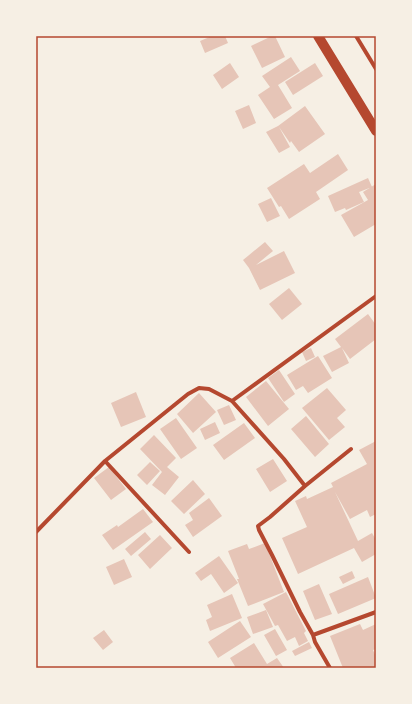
<svg xmlns="http://www.w3.org/2000/svg" width="412" height="704" font-family="'Zilla Slab',serif">
	<style>
		.building { fill: #e6c5b7 }
		.lines { fill: none; stroke-linecap: round; stroke-linejoin: round }
		.minor { stroke: #b5482f; stroke-width: 4 }
		.trunk { stroke: #b5482f; stroke-width: 10 }
		.neatline { fill: none; stroke: #b5482f; stroke-width: 1.5 }
	</style>
	<rect width="100%" height="100%" fill="#f6efe4"/>
	<!-- building -->
	<path class="building" d="M212,36h13l3,7 -23,10 -5,-12z
		M272,36h3l10,21 -23,11 -11,-22z
		M291,57l9,14 -22,14 14,23 -18,11 -16,-24 12,-8 -8,-11z
		M230,63l9,14 -17,12 -9,-14z
		M315,63l8,13 -30,19 -8,-13z
		M249,105l7,18 -13,6 -8,-18z
		M305,106l20,28 -26,18 -8,-11 -1,2 -11,-16 11,20 -11,6 -13,-21 12,-6z
		M338,154l10,16 -32,22 4,7 -31,20 -8,-13 -2,1 -12,-19 37,-24 6,9z
		M368,178l4,9 -13,5 5,10 -18,8 -1,-2 -10,4 -7,-16z
		M376,184v40l-22,13 -13,-22 27,-15 -5,-8z
		M271,198l9,18 -13,6 -9,-18z
		M265,242l8,9 -17,14 28,-14 11,22 -35,17 -11,-22 -6,-8z
		M289,288l13,16 -20,16 -13,-16z
		M368,314l8,11v14l-26,20 -8,-11 7,15 -17,9 -9,-16 18,-9 -6,-8z
		M311,348l4,9 -9,4 -4,-9z
		M318,356l14,22 -24,15 -5,-7 -7,4 -9,-15z
		M279,370l16,24 -11,8 -16,-24z
		M266,381l23,28 -21,17 -22,-29z
		M327,388l19,22 -9,8 8,9 -16,13 -27,-32z
		M136,392l10,25 -25,10 -10,-24z
		M199,393l17,19 -23,21 -16,-19z
		M229,405l7,15 -12,5 -7,-15z
		M306,416l23,28 -14,13 -24,-28z
		M176,418l21,30 -16,11 -21,-30z
		M215,422l5,11 -15,7 -5,-11z
		M244,423l11,15 -31,22 -11,-15z
		M154,435l22,23 -9,9 12,10 -14,18 -13,-10 13,-17 -3,4 -22,-23z
		M376,441v73l-6,3 -3,-7 -17,9 -15,-27 23,49 14,-8 4,7v14l-14,8 -8,-14 -56,26 -16,-36 25,-11 -12,-26 11,-5 1,3 26,-12 -2,-4 36,-19 -8,-14z
		M273,459l14,22 -17,11 -14,-23z
		M150,462l10,9 -13,14 -10,-10z
		M109,467l17,22 -15,11 -17,-22z
		M193,480l12,14 -21,20 -13,-13z
		M209,498l13,18 -29,21 -8,-12 8,-5 -4,-7z
		M143,509l10,13 -40,28 -11,-15 15,-10 1,2z
		M145,532l6,7 -20,17 -6,-7z
		M160,535l12,13 -22,21 -12,-14z
		M265,543l19,49 -36,14 -11,-27h2l-11,-28 19,-7 2,5z
		M219,556l19,27 -14,10 -13,-19 -10,7 -6,-8z
		M124,559l8,18 -18,8 -8,-18z
		M352,571l3,7 -12,6 -4,-7z
		M368,577l8,21 -38,16 -9,-20z
		M319,584l13,30 -17,6 -12,-29z
		M286,592l20,39 -2,2 4,8 -9,5 -4,-9 -8,4 -9,-16 -3,1 -12,-22z
		M232,594l10,24 -32,13 -4,-11 6,-3 -5,-12z
		M266,610l7,17 -20,7 -6,-17z
		M240,621l11,16 -33,21 -10,-16z
		M360,624l3,6 13,-6v25l-3,1 3,7v11h-33l-13,-32z
		M275,629l12,21 -11,6 -12,-21z
		M104,630l9,12 -10,8 -10,-12z
		M309,642l3,6 -17,8 -3,-5z
		M254,643l13,21 10,-6 7,10h-48l-6,-10z"/>
	<g class="lines">
		<!-- minor -->
		<path class="minor" d="M356,36l20,33
			M232,401l144,-105
			M105,461l84,91
			M36,532l69,-71 83,-67 11,-6 10,1 23,12 52,58 21,27
			M313,635l63,-23
			M330,668l-15,-26 -2,-7 -13,-23 -28,-57 -13,-25 -1,-4 12,-9 35,-31 46,-37"/>
		<!-- trunk -->
		<path class="trunk" d="M318,36l58,95"/>
	</g>
	<!-- border -->
	<rect width="412" height="704" fill="none" stroke="#f6efe4" stroke-width="74"/>
	<rect x="37" y="37" width="338" height="630" class="neatline"/>
</svg>
